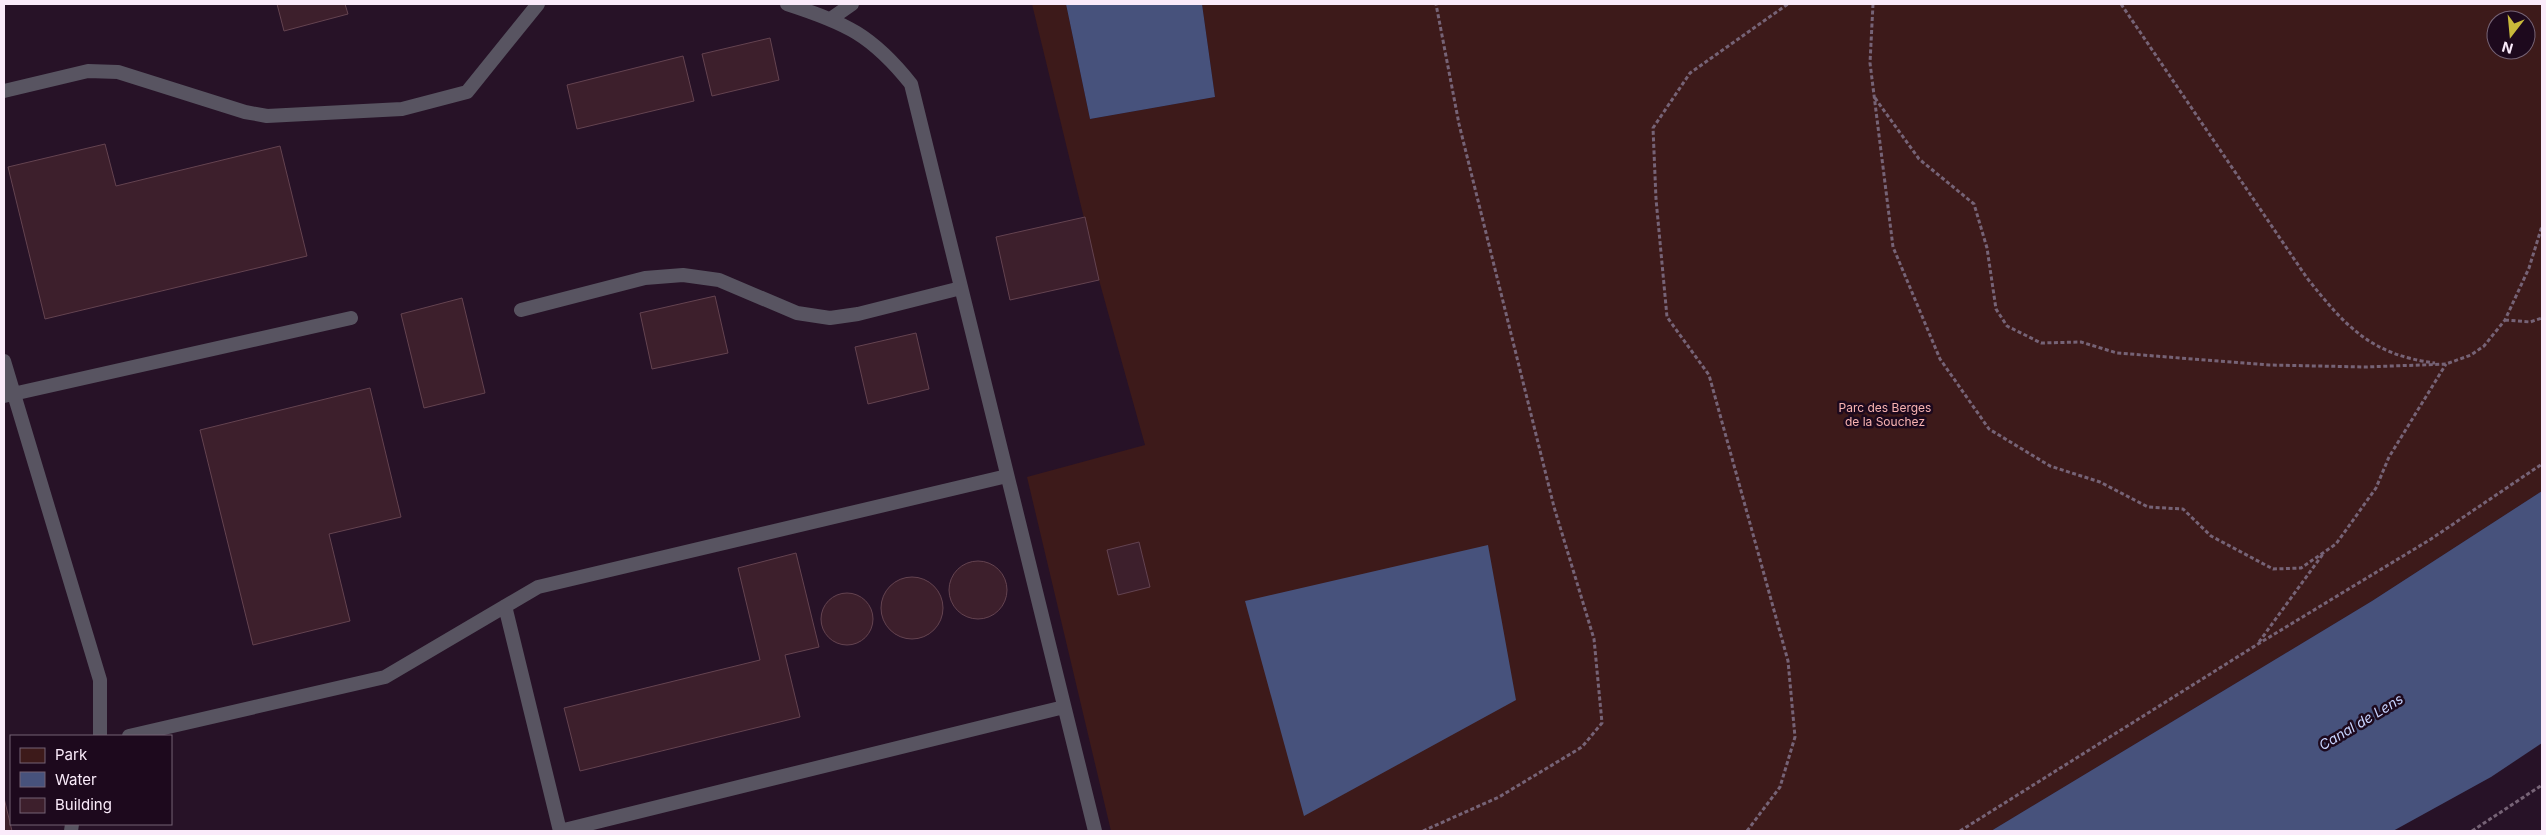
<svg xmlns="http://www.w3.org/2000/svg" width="2546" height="835" font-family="Inter,sans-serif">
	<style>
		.green { fill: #3d1a1a; fill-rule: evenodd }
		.water { fill: #47527c }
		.building { fill: #3d1f2c; stroke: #644350 }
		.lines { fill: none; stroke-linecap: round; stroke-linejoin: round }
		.path { stroke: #766376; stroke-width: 3; stroke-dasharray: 4 2.5; stroke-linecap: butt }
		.service { stroke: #585461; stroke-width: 14 }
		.labels { text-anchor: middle; stroke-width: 5; stroke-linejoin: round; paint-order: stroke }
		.park-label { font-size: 12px; fill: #f8b3b1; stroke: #1d091d }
		.water-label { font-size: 14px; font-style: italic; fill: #c8d4ff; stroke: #1d091d }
	</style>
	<rect width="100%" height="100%" fill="#271227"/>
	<!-- green -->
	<path class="green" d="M1032,4h34l24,115 125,-22 -13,-93h1340v487l-170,110 -381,230h-880l-84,-354 118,-32 -46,-165zM2496,20h30v30h-30zM1139,542l11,45 -32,8 -11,-45z"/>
	<!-- water -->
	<path class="water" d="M1066,4h136l13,93 -125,22z
		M2542,491v252l-51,34 -98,54h-402l381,-230z
		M1488,545l28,155 -212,116 -59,-215z"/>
	<!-- building -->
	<path class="building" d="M277,4h68l3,10 -64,17z
		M770,38l9,42 -67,16 -10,-42z
		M683,56l11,45 -117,28 -10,-44z
		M105,144l11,42 164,-40 27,110 -262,63 -37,-152z
		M1085,217l14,63 -89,20 -14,-63z
		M715,296l13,57 -76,16 -12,-56z
		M462,298l23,95 -61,15 -23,-94z
		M916,333l13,56 -61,15 -13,-57z
		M370,388l31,129 -72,17 21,87 -97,24 -53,-215z
		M1139,542l11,45 -32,8 -11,-45z
		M796,553l23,94 -34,8 15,62 -220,54 -16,-63 196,-48 -22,-92z
		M949 590a29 29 0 1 1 58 0a29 29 0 1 1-58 0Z
		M881 608a31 31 0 1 1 62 0a31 31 0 1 1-62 0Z
		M821 619a26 26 0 1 1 52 0a26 26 0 1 1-52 0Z
		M4,798l8,33h-8z"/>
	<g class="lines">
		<!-- path -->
		<path class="path" d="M1873,4l-3,59 23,184 47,112 49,70 61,37 50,16 48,25 35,2 28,27 62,33 28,-1 35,-24 40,-56 13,-31 57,-93
			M2121,4l186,274c38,48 64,77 128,85
			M1875,98l44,61 55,45 13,44 9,61 11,17 34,17 40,-1 36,11 152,12 97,2 80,-3 25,-9 13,-9 21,-26 24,-52 13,-42
			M2505,320l25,2 12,-4
			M2259,642l64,-88
			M1423,831l76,-34 83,-50 20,-24 -8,-84 -40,-132 -95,-383 -23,-120
			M1747,831l33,-44 15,-50 -7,-76 -79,-286 -42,-58 -11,-118 -3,-71 37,-55 98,-69
			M1960,831l298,-187 173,-105 111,-75
			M2472,831l70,-46"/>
		<!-- service -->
		<path class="service" d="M787,4c59,19 85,31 124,80l184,747
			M832,18l20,-14
			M4,91l84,-20 30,1 127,40 22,4 135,-7 65,-17 71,-88
			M521,310l124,-32 38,-3 36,5 78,33 33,5 28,-4 103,-26
			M4,361l96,319v56
			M4,396l347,-78
			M505,606l55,225
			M129,736l256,-59 153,-90 469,-111
			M71,831l1,-7
			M560,831l504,-124"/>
	</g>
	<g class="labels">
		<!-- park labels -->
		<g class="park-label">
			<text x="1885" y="412">Parc des Berges<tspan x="1885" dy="14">de la Souchez</tspan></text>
		</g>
		<!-- water labels -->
		<g class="water-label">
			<text transform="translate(2361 722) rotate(-31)" y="5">Canal de Lens</text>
		</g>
	</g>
	<!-- border -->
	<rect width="2546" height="835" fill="none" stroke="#faebfa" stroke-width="10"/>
	<!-- legend -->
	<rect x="10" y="735" width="162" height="90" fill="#1d091d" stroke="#756375"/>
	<rect x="20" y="748" width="25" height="15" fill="#3d1a1a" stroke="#756375"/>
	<text x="55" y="760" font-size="15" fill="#faebfa">Park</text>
	<rect x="20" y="772" width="25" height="15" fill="#47527c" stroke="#756375"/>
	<text x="55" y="785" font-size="15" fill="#faebfa">Water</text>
	<rect x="20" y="798" width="25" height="15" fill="#3d1f2c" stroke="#756375"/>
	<text x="55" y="810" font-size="15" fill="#faebfa">Building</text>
	<!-- north arrow -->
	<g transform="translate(2511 35) rotate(196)"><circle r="24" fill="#1d091d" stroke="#756375"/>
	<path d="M0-4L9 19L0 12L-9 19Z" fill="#c9ba3a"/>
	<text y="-8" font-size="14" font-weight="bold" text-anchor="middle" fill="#faebfa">N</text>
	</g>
</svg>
